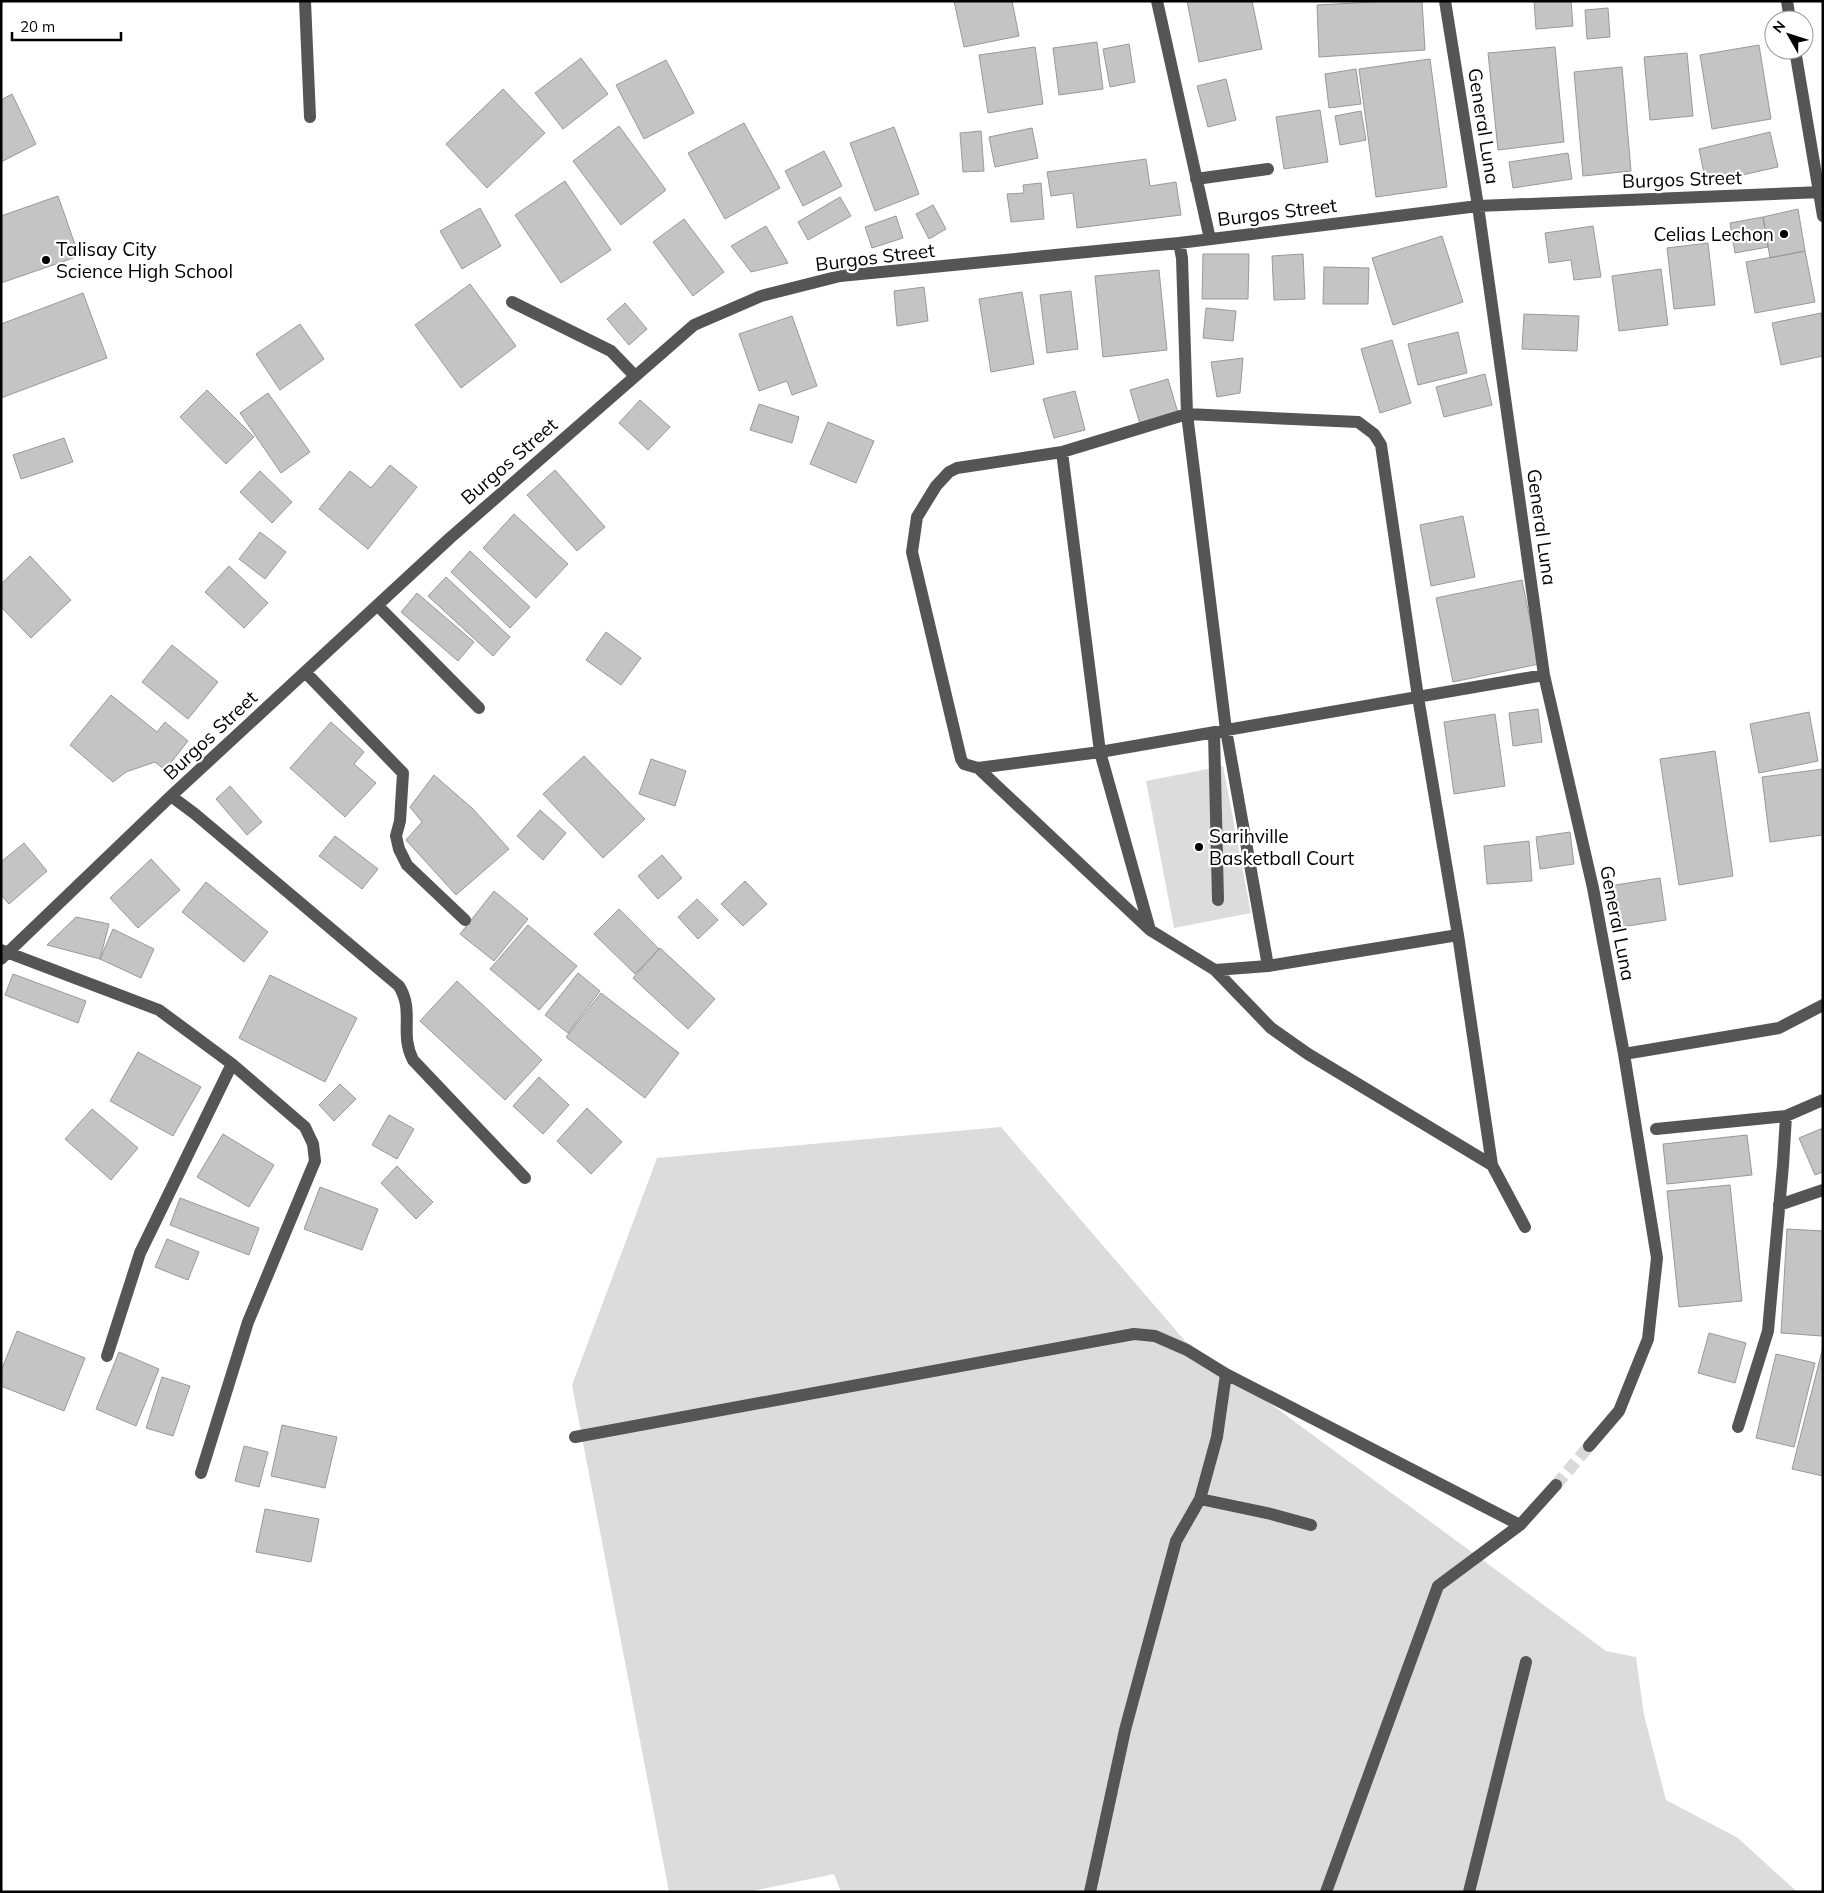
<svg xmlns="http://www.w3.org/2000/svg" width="1824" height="1893" font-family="Mulish,sans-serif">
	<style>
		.green { fill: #dcdcdc }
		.building { fill: #c4c4c4; stroke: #999 }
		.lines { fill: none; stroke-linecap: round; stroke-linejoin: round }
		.minor-tunnel { stroke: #d9d9d9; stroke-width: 12; stroke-dasharray: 12 6; stroke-linecap: butt }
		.minor { stroke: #555; stroke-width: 12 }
		.poi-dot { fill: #000; stroke: #fff; stroke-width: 2 }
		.labels { text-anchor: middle; stroke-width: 4.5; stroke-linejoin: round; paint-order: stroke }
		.street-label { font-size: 19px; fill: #000; stroke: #fff }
		.poi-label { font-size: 19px; fill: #000; stroke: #fff; text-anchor: start }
	</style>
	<rect width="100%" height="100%" fill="#fff"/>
	<!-- green -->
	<path class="green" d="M1223,766l28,147 -77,15 -28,-147z
		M1001,1127l184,214 421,310 30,6 8,58 22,85 72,38 59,54h-956l-7,-18 -87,18h-78l-97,-507 85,-227z"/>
	<!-- building -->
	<path class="building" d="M954,1h58l7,35 -55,11z
		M1187,1h65l10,48 -63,13z
		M1391,1h31l3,49 -106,7 -2,-52z
		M1534,1h37l2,25 -37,3z
		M1608,8l2,29 -23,2 -2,-29z
		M1097,42l6,47 -44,6 -6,-47z
		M1129,44l6,38 -25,5 -7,-38z
		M1759,45l12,74 -59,10 -12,-74z
		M1035,47l8,57 -55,9 -9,-58z
		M1555,47l9,95 -66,8 -10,-97z
		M1687,53l6,63 -43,4 -6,-63z
		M581,58l27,36 -45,35 -28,-36z
		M1430,59l17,128 -71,10 -17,-128z
		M666,60l28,53 -50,26 -28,-54z
		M1622,67l9,104 -48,5 -9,-104z
		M1356,69l5,35 -32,4 -4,-34z
		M1226,79l10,41 -28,7 -11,-41z
		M503,89l42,44 -58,55 -41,-44z
		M12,94l24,50 -35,18v-62z
		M1320,110l8,52 -44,7 -8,-52z
		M1361,111l5,29 -26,5 -5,-29z
		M744,123l36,65 -55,31 -37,-66z
		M619,126l47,64 -45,35 -48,-64z
		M894,127l25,67 -44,17 -25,-68z
		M1032,128l6,30 -43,9 -6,-30z
		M981,131l3,40 -21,1 -3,-39z
		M1770,132l8,35 -72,16 -7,-34z
		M824,151l18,35 -39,20 -18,-35z
		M1568,153l4,26 -59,9 -4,-26z
		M1146,159l4,27 26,-4 5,33 -104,13 -4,-35 -22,3 -4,-24z
		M565,181l46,69 -50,33 -46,-68z
		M1041,183l3,36 -33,3 -4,-28 17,-1 -1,-8z
		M58,196l21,60 -78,27v-67z
		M840,197l11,19 -43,24 -10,-18z
		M933,205l13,24 -17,10 -13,-25z
		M480,208l21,38 -39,23 -22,-38z
		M1798,209l7,42 -35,7 -7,-41z
		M896,216l7,22 -31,10 -7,-21z
		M1763,217l5,30 -33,6 -5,-30z
		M684,219l40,53 -31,24 -40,-54z
		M766,226l22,37 -37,9 -20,-26z
		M1593,226l8,51 -27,3 -3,-20 -22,3 -4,-30z
		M1442,236l21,66 -70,23 -21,-67z
		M1708,243l7,62 -41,4 -7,-61z
		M1805,251l10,51 -60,11 -9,-51z
		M1203,254h46l-1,45h-46z
		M1303,254l2,45 -31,1 -2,-44z
		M1324,267l45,1 -1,36h-45z
		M1661,269l7,56 -49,6 -7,-55z
		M1159,270l8,80 -64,7 -8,-81z
		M470,284l46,62 -55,42 -46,-63z
		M924,287l4,34 -31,5 -3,-35z
		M1071,291l7,58 -31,4 -7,-58z
		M1022,292l12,72 -43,8 -12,-73z
		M83,293l24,65 -106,40v-74z
		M625,303l22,26 -18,16 -22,-26z
		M1206,308l30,3 -3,30 -30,-3z
		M1821,313l2,10v33l-42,9 -9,-42z
		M1524,314l55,2 -2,35 -55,-2z
		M792,316l25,70 -25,9 -5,-14 -28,10 -20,-57z
		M300,324l24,35 -44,31 -24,-36z
		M1458,332l9,41 -49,12 -10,-41z
		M1392,340l19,63 -31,10 -19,-64z
		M1243,358l-3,35 -23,4 -6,-35z
		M1485,374l7,31 -48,12 -8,-30z
		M1168,379l10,34 -38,11 -10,-34z
		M207,390l47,47 -28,27 -46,-47z
		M1075,391l10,39 -31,8 -11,-39z
		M268,393l42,59 -29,21 -41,-60z
		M640,400l30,27 -22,23 -29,-27z
		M759,404l40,13 -7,26 -42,-13z
		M828,422l46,19 -18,42 -46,-19z
		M64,438l9,24 -52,17 -8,-24z
		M390,465l27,22 -49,62 -49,-40 31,-38 21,17z
		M555,470l50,57 -28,24 -50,-56z
		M260,471l32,31 -20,21 -32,-31z
		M514,514l54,50 -32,34 -53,-50z
		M1463,516l12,61 -44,9 -11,-61z
		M260,532l26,20 -21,27 -26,-20z
		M470,551l60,56 -20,21 -59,-56z
		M30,556l41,44 -40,38 -30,-31v-23z
		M229,566l39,37 -24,25 -39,-36z
		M446,577l64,60 -17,19 -65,-60z
		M1522,580l17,84 -86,18 -17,-84z
		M417,593l57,49 -16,19 -57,-49z
		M606,632l35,26 -20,27 -35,-25z
		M172,645l46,37 -30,37 -46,-37z
		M111,695l46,37 8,-10 23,19 -23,29 -10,-8 -29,10 -13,10 -43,-37z
		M1538,709l4,33 -29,4 -4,-33z
		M1809,712l9,49 -59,12 -9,-49z
		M1495,714l10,72 -51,8 -10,-72z
		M331,722l33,30 -10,12 22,19 -31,34 -55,-49z
		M1715,751l18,125 -54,9 -19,-126z
		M584,756l61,63 -42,39 -60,-64z
		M651,759l35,12 -11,35 -36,-12z
		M1823,769v66l-53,7 -8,-65z
		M434,775l39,34 36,40 -53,46 -50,-55 16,-18 -12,-15z
		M230,786l32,36 -15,13 -31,-36z
		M540,810l26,23 -23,27 -26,-24z
		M1570,832l4,32 -34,5 -4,-32z
		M335,836l43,33 -16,20 -43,-33z
		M1529,841l3,40 -45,3 -3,-38z
		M24,843l23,28 -38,33 -8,-9v-33z
		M662,855l20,23 -24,21 -20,-23z
		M151,859l29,31 -42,38 -28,-30z
		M1660,878l6,42 -51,8 -6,-42z
		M745,881l22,23 -24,22 -22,-22z
		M206,882l62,50 -24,30 -62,-50z
		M494,891l34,28 -34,42 -34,-27z
		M697,899l21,21 -20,19 -20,-22z
		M619,909l40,40 -24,25 -41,-40z
		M76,917l33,7 -9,35 -53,-14z
		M528,925l49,41 -38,44 -49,-41z
		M113,929l41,20 -13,29 -41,-19z
		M660,948l55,51 -27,30 -55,-51z
		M578,973l22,18 -32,42 -23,-18z
		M13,974l73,27 -8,22 -73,-28z
		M270,975l87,43 -32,64 -86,-44z
		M457,981l85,79 -37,40 -85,-79z
		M601,993l78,60 -34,45 -79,-61z
		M138,1052l63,35 -28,49 -63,-35z
		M539,1077l30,28 -26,29 -30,-28z
		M340,1084l16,15 -22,22 -15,-16z
		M587,1108l35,34 -31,32 -34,-33z
		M92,1109l46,39 -27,32 -46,-41z
		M389,1115l25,14 -17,30 -25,-14z
		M1823,1128v44l-8,3 -16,-37z
		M223,1134l51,31 -25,42 -52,-30z
		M1747,1135l5,40 -85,9 -4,-40z
		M397,1166l36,36 -17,17 -35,-36z
		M1730,1185l12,116 -63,6 -12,-116z
		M320,1187l58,22 -16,41 -58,-21z
		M180,1198l79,30 -10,27 -79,-30z
		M1787,1229l36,2 -1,105 -41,-3z
		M167,1239l32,13 -11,28 -33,-13z
		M17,1331l68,27 -21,53 -63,-25v-15z
		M1709,1333l37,10 -11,40 -37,-10z
		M1823,1347v129l-31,-7z
		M119,1352l40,17 -23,57 -40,-17z
		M1776,1354l39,9 -21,84 -38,-9z
		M162,1377l28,9 -17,50 -27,-8z
		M282,1425l55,12 -12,51 -54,-12z
		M244,1446l24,6 -9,35 -24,-6z
		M265,1509l54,10 -8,43 -55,-10z"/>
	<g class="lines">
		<!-- minor-tunnel -->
		<path class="minor-tunnel" d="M1556,1485l33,-39"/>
		<!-- minor -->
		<path class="minor" d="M305,1l5,116
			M1157,1l53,238
			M1445,1l33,205 66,469 49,213 31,166 33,204 -9,81 -29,72 -30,35
			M1787,1l3,19
			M1795,50l28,166
			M1196,179l72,-10
			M1179,243l3,15 5,156 39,316 42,236
			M512,302l99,49 24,25
			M1062,452l38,300 50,178
			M378,606l101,102
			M306,673l97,100 -3,48 -4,15 3,13 8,16 58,55
			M1214,732l4,168
			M978,768l122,-16 444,-77
			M171,796l24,18 204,172c16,26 0,47 14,74l112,118
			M1,950l158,60 73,54 73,63 8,17 2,17 -67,161 -47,151
			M1,959l170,-163 279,-258 244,-213 67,-29 79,-20 339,-33 299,-37 345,-14
			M1215,970l53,-4 190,-31
			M1624,1054l155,-26 44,-23
			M1656,1129l130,-13 37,-16
			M1492,1165l-184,-111 -37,-26 -56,-58 -65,-40 -172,-162 -14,-4 -3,-5 -49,-207 5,-35 19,-31 13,-14 8,-4 105,-16 125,-38 171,8 16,12 7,11 37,252 40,238 34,230 33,62
			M1779,1205l44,-15
			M107,1356l33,-103 92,-189
			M1226,1374l294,151
			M1738,1427l30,-96 15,-166 3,-49
			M575,1437l559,-103 21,2 32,14 39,24 -9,63 -17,62
			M1090,1892l35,-162 51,-189 24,-42 71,15 40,11
			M1326,1892l112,-306 82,-61 36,-40
			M1469,1892l57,-230"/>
	</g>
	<!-- markers -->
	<g class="poi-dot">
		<circle cx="1784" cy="234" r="5"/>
		<circle cx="46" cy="260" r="5"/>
		<circle cx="1199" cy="847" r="5"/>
	</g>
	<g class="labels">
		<!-- street labels -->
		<g class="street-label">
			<text transform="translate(1484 126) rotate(81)" y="7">General Luna</text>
			<text transform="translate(1682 179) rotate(-2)" y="7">Burgos Street</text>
			<text transform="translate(1277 212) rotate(-7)" y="7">Burgos Street</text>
			<text transform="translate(875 257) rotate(-7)" y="7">Burgos Street</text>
			<text transform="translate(509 461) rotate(-41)" y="7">Burgos Street</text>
			<text transform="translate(1542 527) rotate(82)" y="7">General Luna</text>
			<text transform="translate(210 735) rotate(-43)" y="7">Burgos Street</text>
			<text transform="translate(1618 923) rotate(79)" y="7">General Luna</text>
		</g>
		<!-- poi labels -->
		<g class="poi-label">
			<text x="1774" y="241" text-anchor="end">Celias Lechon</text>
			<text x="56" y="256">Talisay City<tspan x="56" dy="22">Science High School</tspan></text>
			<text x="1209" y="843">Sarihville<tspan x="1209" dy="22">Basketball Court</tspan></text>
		</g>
	</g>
	<!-- border -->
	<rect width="1824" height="1893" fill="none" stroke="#000000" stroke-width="5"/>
	<!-- north arrow -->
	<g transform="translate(1789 35) rotate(309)"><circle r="24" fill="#ffffff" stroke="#999999"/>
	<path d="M0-4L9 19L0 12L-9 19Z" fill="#000000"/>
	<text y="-8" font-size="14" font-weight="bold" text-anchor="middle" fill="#000000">N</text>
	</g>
	<!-- scale -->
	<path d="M12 32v8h109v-8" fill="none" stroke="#000000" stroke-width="2.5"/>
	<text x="20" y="32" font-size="15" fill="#000000" stroke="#ffffff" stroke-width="4" paint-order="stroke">20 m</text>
</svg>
